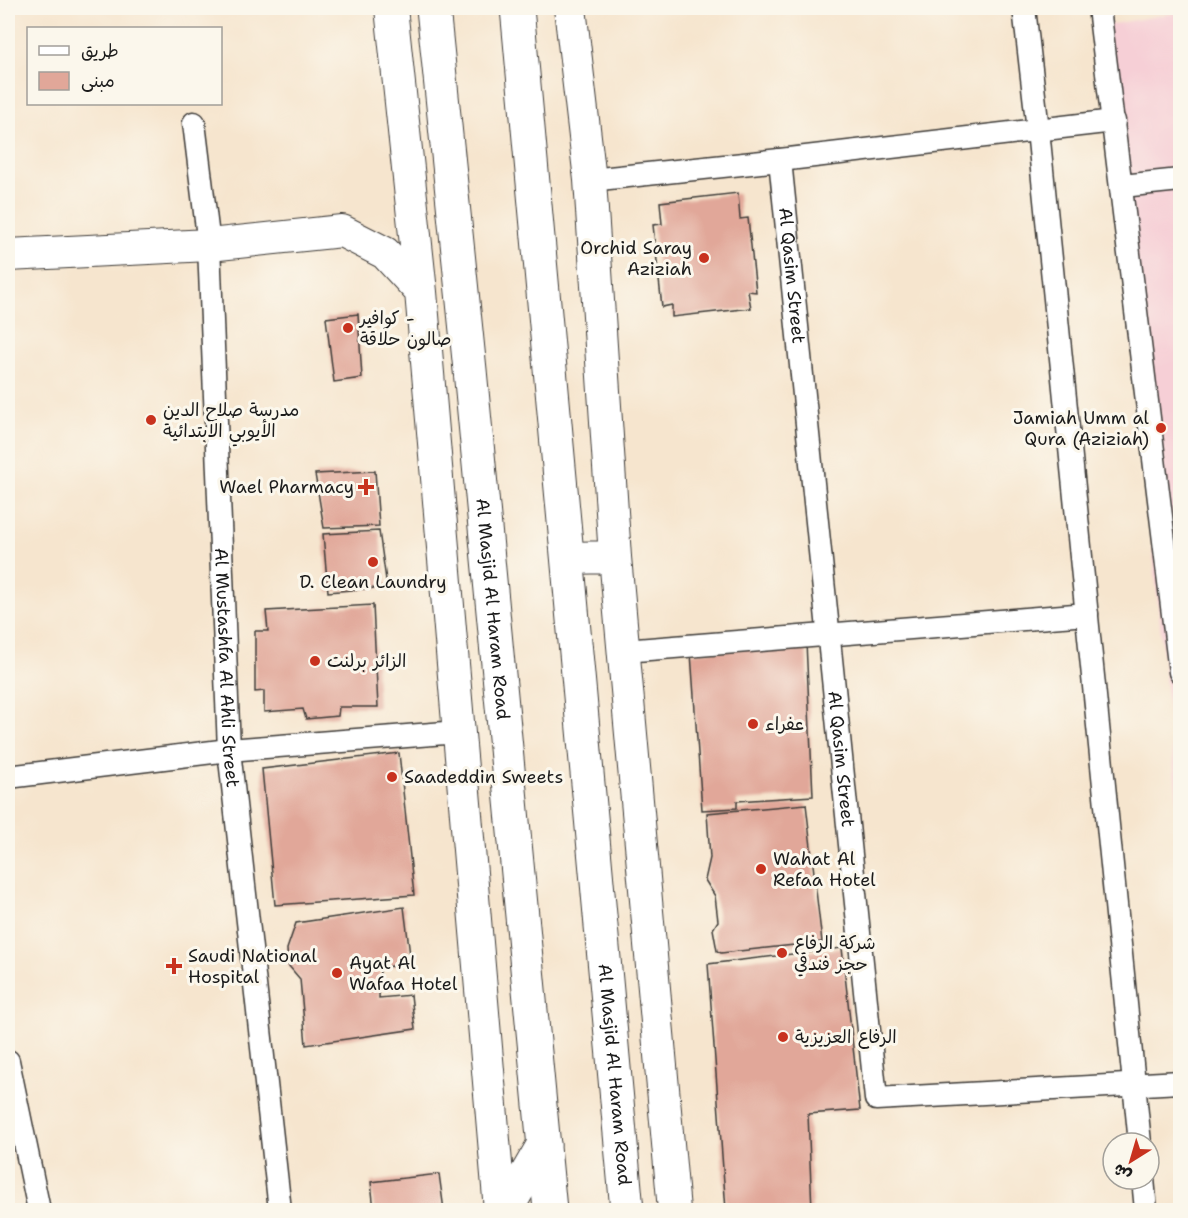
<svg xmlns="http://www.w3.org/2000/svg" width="1188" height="1218" font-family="'Shantell Sans','Playpen Sans Arabic',sans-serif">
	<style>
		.built { fill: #f6cfd6 }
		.building { fill: #e1a799 }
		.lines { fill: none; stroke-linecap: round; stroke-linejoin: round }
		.street-casing { stroke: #3d3a37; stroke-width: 25 }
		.secondary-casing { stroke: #3d3a37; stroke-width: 34 }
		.primary-casing { stroke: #3d3a37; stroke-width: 35 }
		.street { stroke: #fff; stroke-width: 22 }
		.secondary { stroke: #fff; stroke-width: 32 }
		.primary { stroke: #fff; stroke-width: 33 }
		.poi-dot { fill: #c8321e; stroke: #fbf7ec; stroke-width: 2 }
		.labels { text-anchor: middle; stroke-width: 6; stroke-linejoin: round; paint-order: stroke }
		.poi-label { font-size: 18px; fill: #1c1c1c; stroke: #fbf7ec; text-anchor: start }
		.street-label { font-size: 18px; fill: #1c1c1c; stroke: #fbf7ec }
	</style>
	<rect width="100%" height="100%" fill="#fbf7ec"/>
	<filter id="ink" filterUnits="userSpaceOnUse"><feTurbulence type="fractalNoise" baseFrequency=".0167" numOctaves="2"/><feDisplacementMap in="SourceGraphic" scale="12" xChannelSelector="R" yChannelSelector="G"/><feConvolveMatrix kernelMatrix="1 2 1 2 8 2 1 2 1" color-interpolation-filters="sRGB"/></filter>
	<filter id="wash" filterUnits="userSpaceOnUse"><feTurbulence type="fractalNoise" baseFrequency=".008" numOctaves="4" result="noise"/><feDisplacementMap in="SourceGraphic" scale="24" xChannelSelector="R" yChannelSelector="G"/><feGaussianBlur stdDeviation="1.35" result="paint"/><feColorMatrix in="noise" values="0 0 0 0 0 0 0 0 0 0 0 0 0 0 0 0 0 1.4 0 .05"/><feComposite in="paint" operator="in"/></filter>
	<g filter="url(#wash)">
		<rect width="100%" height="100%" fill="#f6e5ce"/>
		<!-- built -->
		<path class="built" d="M1180,12v819l-78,-805z"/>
		<g id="blocks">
			<!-- building -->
			<path class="building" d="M738,193l2,26 8,-1 8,74 -8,-1 3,17 -79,9v-12l-10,2 -9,-82 9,-1 -2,-22z
				M358,314l4,64 -28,4 -8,-64z
				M375,471l4,55 -55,2 -9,-54z
				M379,531l8,56 -59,5 -5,-58z
				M373,605l5,102h-39l-1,9 -32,3 -3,-10 -39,3v-21l-9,1v-61h13l-2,-20z
				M806,642l7,154 -76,5v7l-35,2 -11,-157z
				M399,753l15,142 -139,10 -13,-136z
				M806,804l16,138 -101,11 -4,-2 -4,-22 5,-8 -3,-25 -10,-16 5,-22 -3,-45z
				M404,907l7,56 -31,5 -1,30 32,-3 4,34 -109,16 -6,-66 -12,-14 -1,-16 9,-26z
				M842,948l18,162 -52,4 4,96h-86l-18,-246z
				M439,1174l5,36h-70l-3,-28z"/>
		</g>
	</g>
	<g filter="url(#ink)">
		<use href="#blocks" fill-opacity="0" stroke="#3d3a37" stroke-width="1.5"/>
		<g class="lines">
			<defs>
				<g id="street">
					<path d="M1024,8l14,122 102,1013"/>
					<path d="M1099,8l81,664"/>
					<path id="s1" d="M194,123l15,122 20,505 51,460"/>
					<path id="s2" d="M780,160l96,939 304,-17"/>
					<path d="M590,180l190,-20 334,-39"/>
					<path d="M1122,186l58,-6"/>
					<path d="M624,651l463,-37"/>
					<path d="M8,777l221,-27 229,-18"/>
					<path d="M8,1061l31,149"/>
					<path d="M1143,1179l3,31"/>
				</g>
				<path id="secondary" d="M391,8l30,284 79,918
					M570,8l20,172 25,377 59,653
					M8,255l201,-10 133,-14 43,22 36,39
					M568,558l47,-1"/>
				<g id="primary">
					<path id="s3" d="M433,8l37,362 80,840"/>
					<path id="s4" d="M517,8l110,1202"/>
					<path d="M506,1210l38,-66"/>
				</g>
			</defs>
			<!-- street casing -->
			<use href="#street" class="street-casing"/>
			<!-- secondary casing -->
			<use href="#secondary" class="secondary-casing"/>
			<!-- primary casing -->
			<use href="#primary" class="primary-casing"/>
			<!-- street -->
			<use href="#street" class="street"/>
			<!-- secondary -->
			<use href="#secondary" class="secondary"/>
			<!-- primary -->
			<use href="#primary" class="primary"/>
		</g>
	</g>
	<!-- markers -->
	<g class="poi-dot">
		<circle cx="704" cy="258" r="6"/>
		<circle cx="348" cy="328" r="6"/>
		<circle cx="151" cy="420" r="6"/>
		<circle cx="1161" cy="428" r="6"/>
		<path d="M363 478h6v6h6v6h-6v6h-6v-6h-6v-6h6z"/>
		<circle cx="373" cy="562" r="6"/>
		<circle cx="315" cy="661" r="6"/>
		<circle cx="753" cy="724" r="6"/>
		<circle cx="392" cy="777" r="6"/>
		<circle cx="761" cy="869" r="6"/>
		<circle cx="782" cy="953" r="6"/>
		<path d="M171 957h6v6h6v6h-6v6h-6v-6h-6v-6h6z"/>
		<circle cx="337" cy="973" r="6"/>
		<circle cx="783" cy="1037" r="6"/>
	</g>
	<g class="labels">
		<!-- poi labels -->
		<g class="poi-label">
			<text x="692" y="254" text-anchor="end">Orchid Saray<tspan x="692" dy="21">Aziziah</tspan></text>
			<text x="360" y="324">كوافير -<tspan x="360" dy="21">صالون حلاقة</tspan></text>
			<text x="163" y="416">مدرسة صلاح الدين<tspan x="163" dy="21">الأيوبي الابتدائية</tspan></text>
			<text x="1149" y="424" text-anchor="end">Jamiah Umm al<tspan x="1149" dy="21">Qura (Aziziah)</tspan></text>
			<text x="354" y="493" text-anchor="end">Wael Pharmacy</text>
			<text x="373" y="588" text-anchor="middle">D. Clean Laundry</text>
			<text x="327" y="667">الزائر برلنت</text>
			<text x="765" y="730">عفراء</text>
			<text x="404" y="783">Saadeddin Sweets</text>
			<text x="773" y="865">Wahat Al<tspan x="773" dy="21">Refaa Hotel</tspan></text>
			<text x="794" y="949">شركة الرفاع<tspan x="794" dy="21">حجز فندقي</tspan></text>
			<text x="188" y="962">Saudi National<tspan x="188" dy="21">Hospital</tspan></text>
			<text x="349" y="969">Ayat Al<tspan x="349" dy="21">Wafaa Hotel</tspan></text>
			<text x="795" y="1043">الرفاع العزيزية</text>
		</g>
		<!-- street labels -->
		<g class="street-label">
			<text dy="6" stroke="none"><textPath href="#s2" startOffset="116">Al Qasim Street</textPath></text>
			<text dy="6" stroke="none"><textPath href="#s3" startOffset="604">Al Masjid Al Haram Road</textPath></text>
			<text dy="6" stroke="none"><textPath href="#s1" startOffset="546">Al Mustashfa Al Ahli Street</textPath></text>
			<text dy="6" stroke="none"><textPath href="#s2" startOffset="602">Al Qasim Street</textPath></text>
			<text dy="6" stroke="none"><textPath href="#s4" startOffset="1071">Al Masjid Al Haram Road</textPath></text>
		</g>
	</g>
	<!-- margin -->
	<rect width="1188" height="1218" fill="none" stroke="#fbf7ec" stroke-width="30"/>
	<!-- legend -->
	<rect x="27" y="27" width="195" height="78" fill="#fbf7ec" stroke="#a29f99" stroke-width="1.5"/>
	<rect x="39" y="46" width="30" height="9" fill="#ffffff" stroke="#a29f99" stroke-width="1.5"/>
	<text x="81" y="57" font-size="18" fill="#1c1c1c">طريق</text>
	<rect x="39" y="72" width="30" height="18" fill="#e1a799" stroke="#a29f99" stroke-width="1.5"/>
	<text x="81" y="87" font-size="18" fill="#1c1c1c">مبنى</text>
	<!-- north arrow -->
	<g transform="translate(1131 1161) rotate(217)"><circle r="28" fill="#fbf7ec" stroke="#a29f99" stroke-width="1.5"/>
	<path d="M0-4.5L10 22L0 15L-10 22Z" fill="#c8321e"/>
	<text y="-9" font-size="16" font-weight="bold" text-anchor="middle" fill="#1c1c1c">ش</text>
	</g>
</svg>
